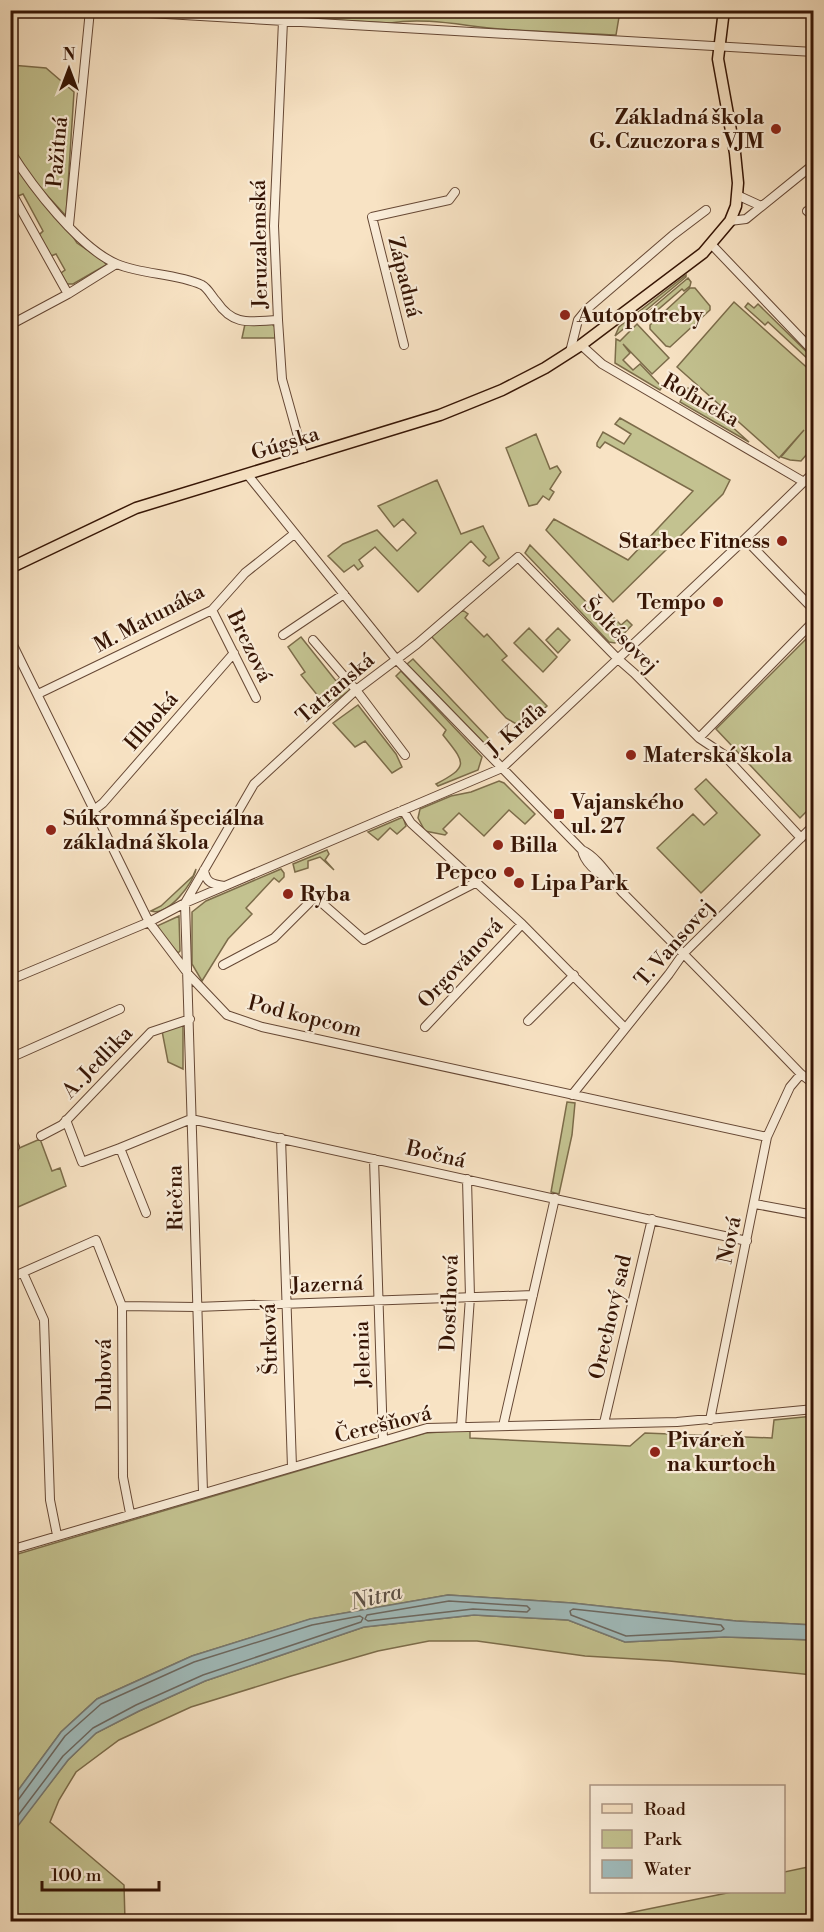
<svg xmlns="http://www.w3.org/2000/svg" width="824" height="1932" font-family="'Libre Bodoni',serif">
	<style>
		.green { fill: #c3c290; stroke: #7c6c4a; stroke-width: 1.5 }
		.water { fill: #a0bcbd; stroke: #767973; stroke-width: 1.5 }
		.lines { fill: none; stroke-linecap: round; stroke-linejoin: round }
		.shore { stroke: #6b6861; stroke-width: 1.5 }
		.minor-casing { stroke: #664835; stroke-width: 10 }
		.major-casing { stroke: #361505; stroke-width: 13 }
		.minor { stroke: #faedd9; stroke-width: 8 }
		.major { stroke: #f8e3c4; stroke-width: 10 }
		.poi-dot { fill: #8f2418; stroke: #faedd9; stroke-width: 2 }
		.labels { text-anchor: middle; stroke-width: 4.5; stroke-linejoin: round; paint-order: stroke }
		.poi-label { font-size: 21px; font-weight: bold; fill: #361505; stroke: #faedd9; text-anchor: start }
		.street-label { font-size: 21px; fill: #361505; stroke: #faedd9 }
		.water-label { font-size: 22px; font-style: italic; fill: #5b4f45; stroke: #faedd9 }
	</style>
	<rect width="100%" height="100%" fill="#f8e3c4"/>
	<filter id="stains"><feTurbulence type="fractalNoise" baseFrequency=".00333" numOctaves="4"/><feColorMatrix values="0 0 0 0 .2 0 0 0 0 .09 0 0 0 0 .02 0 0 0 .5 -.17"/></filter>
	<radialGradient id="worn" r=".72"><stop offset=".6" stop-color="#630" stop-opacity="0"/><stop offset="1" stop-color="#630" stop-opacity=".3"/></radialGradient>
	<!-- green -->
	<path class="green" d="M165,11h455l-4,24c-39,-2 -77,-3 -116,-6 -37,-3 -73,-12 -110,-6z
		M11,65l35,3 28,24 -8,124 -33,-36 -22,-34z
		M10,156l57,71 10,16 27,18 2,4 -33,19h-6l-6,-11 4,-3 -9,-16 -5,2 -12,-21 4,-4 -20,-37 -5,2 -7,-13z
		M686,275v2l-71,59 4,-9z
		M688,278l3,4 -1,4 -6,5 -2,-2 -29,25 2,3 -4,3 -5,-1 -3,-3z
		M690,288h5l15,18v4l-40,37 -4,-1 -16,-17v-4z
		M734,302l79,71v74l-12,14 -11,-1 -9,-3 23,-27 -25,28 -102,-91z
		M748,303l6,5 4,-4 55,54v10l-4,-4 1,-3 -42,-39 -3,3 -20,-18z
		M271,323l4,4v11h-33l3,-14z
		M637,324l32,34 -17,16 -29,-30 7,9 -7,7 10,10 7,-6 22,23 -2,3 -45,-27 1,-24 4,2z
		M688,388l3,2 58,52 -69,-40z
		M620,418l110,62 -7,14 -110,108 -67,-72 8,-11 74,41 65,-69 -88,-49 -5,6 -3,-2v-3l6,-11 21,12 7,-10 -16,-10z
		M536,434l14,35 7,-3 4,6 -11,17 4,3 -5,8 -6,-4 -6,8 -8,2 -23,-58z
		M437,480l24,54 22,-8 16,32 -10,8 -6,-5 3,-4 -15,-16 -53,51 -43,-45 -16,13 4,6 -5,4 -4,-5 -10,7 -16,-16 15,-12 34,-14 20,21 19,-18 -13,-14 -9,8 -16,-21z
		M530,545l74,75 7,-5 10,10 6,-5 5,5 -17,18 -6,-1 -84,-89z
		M464,611l4,3 -3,4 19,19 3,-3 20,22 -5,4 45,46 -21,20 -8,-1 -12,-7 -75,-82 27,-24z
		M529,628l28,29 -14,15 -29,-29z
		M558,628l12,12 -12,13 -12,-13z
		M813,632v173l-13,13 -84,-89z
		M301,637l35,44 5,-4 8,9 1,4 -23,17 -26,-32 4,-3 -17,-25z
		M413,659l78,82 -4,5 -80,-82z
		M401,671l81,86 -4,13 -40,16 -2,-2c35,-18 28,-22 7,-49l3,-5 -50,-54z
		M358,705l38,49 6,13 -10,6 -27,-32 -10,6 -22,-24z
		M706,779l54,56 -59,58 -44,-45 36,-34 11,11 13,-12 -22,-24z
		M499,781l5,2 31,31 -10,10 -16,-14 -25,26 -25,-23 -16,16 4,4 -2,2 -20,-4 -7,-13 2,-9 31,-13 20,-4z
		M403,817l3,9 -9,8 -7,-6 -12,12 -10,-8z
		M327,850l2,4 -4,6 9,10 -14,-13 -12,4v7l-13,4 -2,-8z
		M196,869c-2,13 -28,48 -45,42l10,-5 32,-30z
		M281,869l3,4v4l-5,5 -5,-4 -28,30 6,6 -24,25 -26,42 -10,-17v-52l14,-11z
		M179,916l1,35 -2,2 -17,-20 -4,-7z
		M181,1025l2,1v43l-15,-7 -6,-31z
		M567,1102l8,1 -3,32 -13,59 -8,-2z
		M40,1139l12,32 8,-3 6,18 -55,24 -1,-58z
		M813,1416v209l-77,-4 -164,-18 -124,-8 -137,24 -119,37 -95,43 -36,33 -50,68v-244l415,-123 44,-3v8l160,8 15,-13 127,5 2,-18z
		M474,1615l94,5 57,22 99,-5 89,3v35l-144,-14 -84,-5 -108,-15h-48l-51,10 -87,25 -100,31 -72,33 -43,32 -17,28 -9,22 74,63 1,36 -96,1 -18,-5 -1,-82 58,-75 28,-27 43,-22 66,-30 159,-54z
		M813,1866v55h-224l143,-29h52v-20z"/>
	<!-- water -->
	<path class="water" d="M448,1595l124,8 164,18 77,4v15l-89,-3 -99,5 -57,-22 -94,-5 -110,12 -159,54 -66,30 -43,22 -28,27 -57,75v-35l50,-68 36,-33 95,-43 118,-37z"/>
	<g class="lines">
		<!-- shore -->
		<path class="shore" d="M449,1601l78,5 3,3 -3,3 -54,-3 -105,12 -3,-2 2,-4z
			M573,1609l148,16 3,4 -3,2 -95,5 -55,-21 -1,-4z
			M10,1802l8,-2 47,-64 36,-32 93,-42 118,-37 48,-9 3,2 -2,4 -158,53 -67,30 -43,23 -30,28 -53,70"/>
		<defs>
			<path id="minor" d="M97,10l717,42
				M283,21l-9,205 4,94 4,59 22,79
				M10,151c22,35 69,97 107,113 26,11 58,9 85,21 6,3 10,12 15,17 17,25 34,19 61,18
				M10,190l58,104
				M737,195l24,11
				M807,211l7,6
				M730,221l16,-2 68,-55
				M69,225l21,-215
				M711,244l103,108
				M10,325l58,-31 48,-30
				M404,345l-32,-128 77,-17 6,-8
				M581,345l21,19 202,118
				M570,352l8,-32 9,-11 86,-74 33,-25
				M247,474l149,185 186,191c16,7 29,30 41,43 60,60 119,120 178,181l13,10
				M745,539l69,71
				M212,610l44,88
				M283,635l61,-41
				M10,639l139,283 40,53 38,40 35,12 505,110
				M313,640l43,50 49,65
				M38,694l174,-84 33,-37 49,-39
				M699,738l115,-117
				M94,810l9,-7 131,-150
				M403,810l8,13 111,101 103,104
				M582,850c2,12 15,23 25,28
				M204,870c2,13 8,14 20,16
				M185,903l69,-119 102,-94 61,-46 101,-87 100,102 16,14 65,65 24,16 78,84
				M185,903l18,589
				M223,965l51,-27 41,-41 49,43 113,-58
				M10,980l139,-58 36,-19 317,-135 243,-229 69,-67
				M528,1021l46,-46
				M425,1027l97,-103
				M10,1058l110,-49
				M572,1095l97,-121 14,-20 131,-129
				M66,1120l16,42 38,-14
				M41,1136l21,-11 89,-93 39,-13
				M10,1137l5,10
				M281,1138l11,329
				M374,1159l9,282
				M755,1204l59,11
				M146,1213l-26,-65 71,-29 556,122
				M23,1273l21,47 6,180 7,35
				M10,1278l86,-38 26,66 1,171 7,36
				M122,1306l74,1 337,-12
				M710,1420l57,-283 23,-50 11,-13
				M604,1423l48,-204
				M503,1426l52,-228
				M461,1427l9,-130 -3,-118
				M10,1550l417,-122 250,-6 137,-13"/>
			<path id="major" d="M10,568l126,-60 304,-93 62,-25 43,-22 36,-23 122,-92 27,-32 6,-15 2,-23 -3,-30 -17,-94 6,-49"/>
		</defs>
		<!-- minor casing -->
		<use href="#minor" class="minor-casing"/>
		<!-- major casing -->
		<use href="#major" class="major-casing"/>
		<!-- minor -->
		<use href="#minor" class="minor"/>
		<!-- major -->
		<use href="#major" class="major"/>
	</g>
	<!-- markers -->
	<g class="poi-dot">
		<circle cx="776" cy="129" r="6"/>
		<circle cx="565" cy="315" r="6"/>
		<circle cx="782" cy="541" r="6"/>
		<circle cx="718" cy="602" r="6"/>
		<circle cx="631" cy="755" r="6"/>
		<rect x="553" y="808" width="12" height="12" rx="3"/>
		<circle cx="51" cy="830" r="6"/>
		<circle cx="498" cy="845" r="6"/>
		<circle cx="509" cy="872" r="6"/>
		<circle cx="519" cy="883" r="6"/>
		<circle cx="288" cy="894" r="6"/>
		<circle cx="655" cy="1452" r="6"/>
	</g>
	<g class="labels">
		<!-- poi labels -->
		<g class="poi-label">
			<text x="764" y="124" text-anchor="end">Základná škola<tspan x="764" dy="24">G. Czuczora s VJM</tspan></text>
			<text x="577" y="322">Autopotreby</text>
			<text x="770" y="548" text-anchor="end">Starbec Fitness</text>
			<text x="706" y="609" text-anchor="end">Tempo</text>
			<text x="643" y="762">Materská škola</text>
			<text x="571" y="809">Vajanského<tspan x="571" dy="24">ul. 27</tspan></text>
			<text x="63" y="825">Súkromná špeciálna<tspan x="63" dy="24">základná škola</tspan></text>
			<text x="510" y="852">Billa</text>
			<text x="497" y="879" text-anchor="end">Pepco</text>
			<text x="531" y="890">Lipa Park</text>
			<text x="300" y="901">Ryba</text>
			<text x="667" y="1447">Piváreň<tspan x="667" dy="24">na kurtoch</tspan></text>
		</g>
		<!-- street labels -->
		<g class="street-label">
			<text transform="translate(57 152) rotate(-85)" y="7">Pažitná</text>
			<text transform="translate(259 244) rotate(-91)" y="7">Jeruzalemská</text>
			<text transform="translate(405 277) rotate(76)" y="7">Západná</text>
			<text transform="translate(701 400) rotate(30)" y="7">Roľnícka</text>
			<text transform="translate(285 443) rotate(-17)" y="7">Gúgska</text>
			<text transform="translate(149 618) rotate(-28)" y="7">M. Matunáka</text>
			<text transform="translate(621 635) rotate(45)" y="7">Šoltésovej</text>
			<text transform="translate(250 646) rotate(64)" y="7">Brezová</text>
			<text transform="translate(335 688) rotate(-41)" y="7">Tatranská</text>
			<text transform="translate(151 721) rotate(-49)" y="7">Hlboká</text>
			<text transform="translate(516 729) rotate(-41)" y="7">J. Kráľa</text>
			<text transform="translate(674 943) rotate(-49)" y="7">T. Vansovej</text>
			<text transform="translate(460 963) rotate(-47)" y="7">Orgovánová</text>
			<text transform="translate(305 1016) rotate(14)" y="7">Pod kopcom</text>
			<text transform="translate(97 1062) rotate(-46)" y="7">A. Jedlika</text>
			<text transform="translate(436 1154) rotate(13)" y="7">Bočná</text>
			<text transform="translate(175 1198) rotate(-91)" y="7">Riečna</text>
			<text transform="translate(729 1240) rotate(-78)" y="7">Nová</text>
			<text transform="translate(327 1284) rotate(-2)" y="7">Jazerná</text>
			<text transform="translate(449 1303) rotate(-88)" y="7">Dostihová</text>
			<text transform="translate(610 1317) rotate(-77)" y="7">Orechový sad</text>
			<text transform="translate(269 1339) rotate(-92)" y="7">Štrková</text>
			<text transform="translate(362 1354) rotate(-92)" y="7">Jelenia</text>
			<text transform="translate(104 1375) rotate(-90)" y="7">Dubová</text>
			<text transform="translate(383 1424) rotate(-14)" y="7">Čerešňová</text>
		</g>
		<!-- water labels -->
		<g class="water-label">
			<text transform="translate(376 1596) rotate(-13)" y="8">Nitra</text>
		</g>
	</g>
	<!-- margin -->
	<rect width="824" height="1932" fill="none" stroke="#f8e3c4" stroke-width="36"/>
	<rect x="12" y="12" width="800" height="1908" fill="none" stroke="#361505" stroke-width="3"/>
	<rect x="18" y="18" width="788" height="1896" fill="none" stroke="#361505" stroke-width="1.5"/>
	<!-- legend -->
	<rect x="590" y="1785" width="195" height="108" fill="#faedd9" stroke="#ac9784" stroke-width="1.5"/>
	<rect x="602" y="1804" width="30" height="9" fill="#f8e3c4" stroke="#ac9784" stroke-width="1.5"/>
	<text x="644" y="1815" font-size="18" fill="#361505">Road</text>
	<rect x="602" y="1830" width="30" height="18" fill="#c3c290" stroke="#ac9784" stroke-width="1.5"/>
	<text x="644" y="1845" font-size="18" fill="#361505">Park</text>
	<rect x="602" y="1860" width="30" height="18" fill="#a0bcbd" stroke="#ac9784" stroke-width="1.5"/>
	<text x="644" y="1875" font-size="18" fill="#361505">Water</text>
	<!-- north arrow -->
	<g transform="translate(69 69)" stroke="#faedd9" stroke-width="4.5" paint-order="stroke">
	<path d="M0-4.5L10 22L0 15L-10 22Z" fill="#361505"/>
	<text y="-9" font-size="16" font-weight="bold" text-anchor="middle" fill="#361505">N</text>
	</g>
	<!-- scale -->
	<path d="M42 1881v9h117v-9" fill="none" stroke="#361505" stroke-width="3"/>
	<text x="51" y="1881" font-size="18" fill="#361505" stroke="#faedd9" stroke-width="4.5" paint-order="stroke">100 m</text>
	<rect width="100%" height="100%" filter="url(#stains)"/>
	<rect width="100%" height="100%" fill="url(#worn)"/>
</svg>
